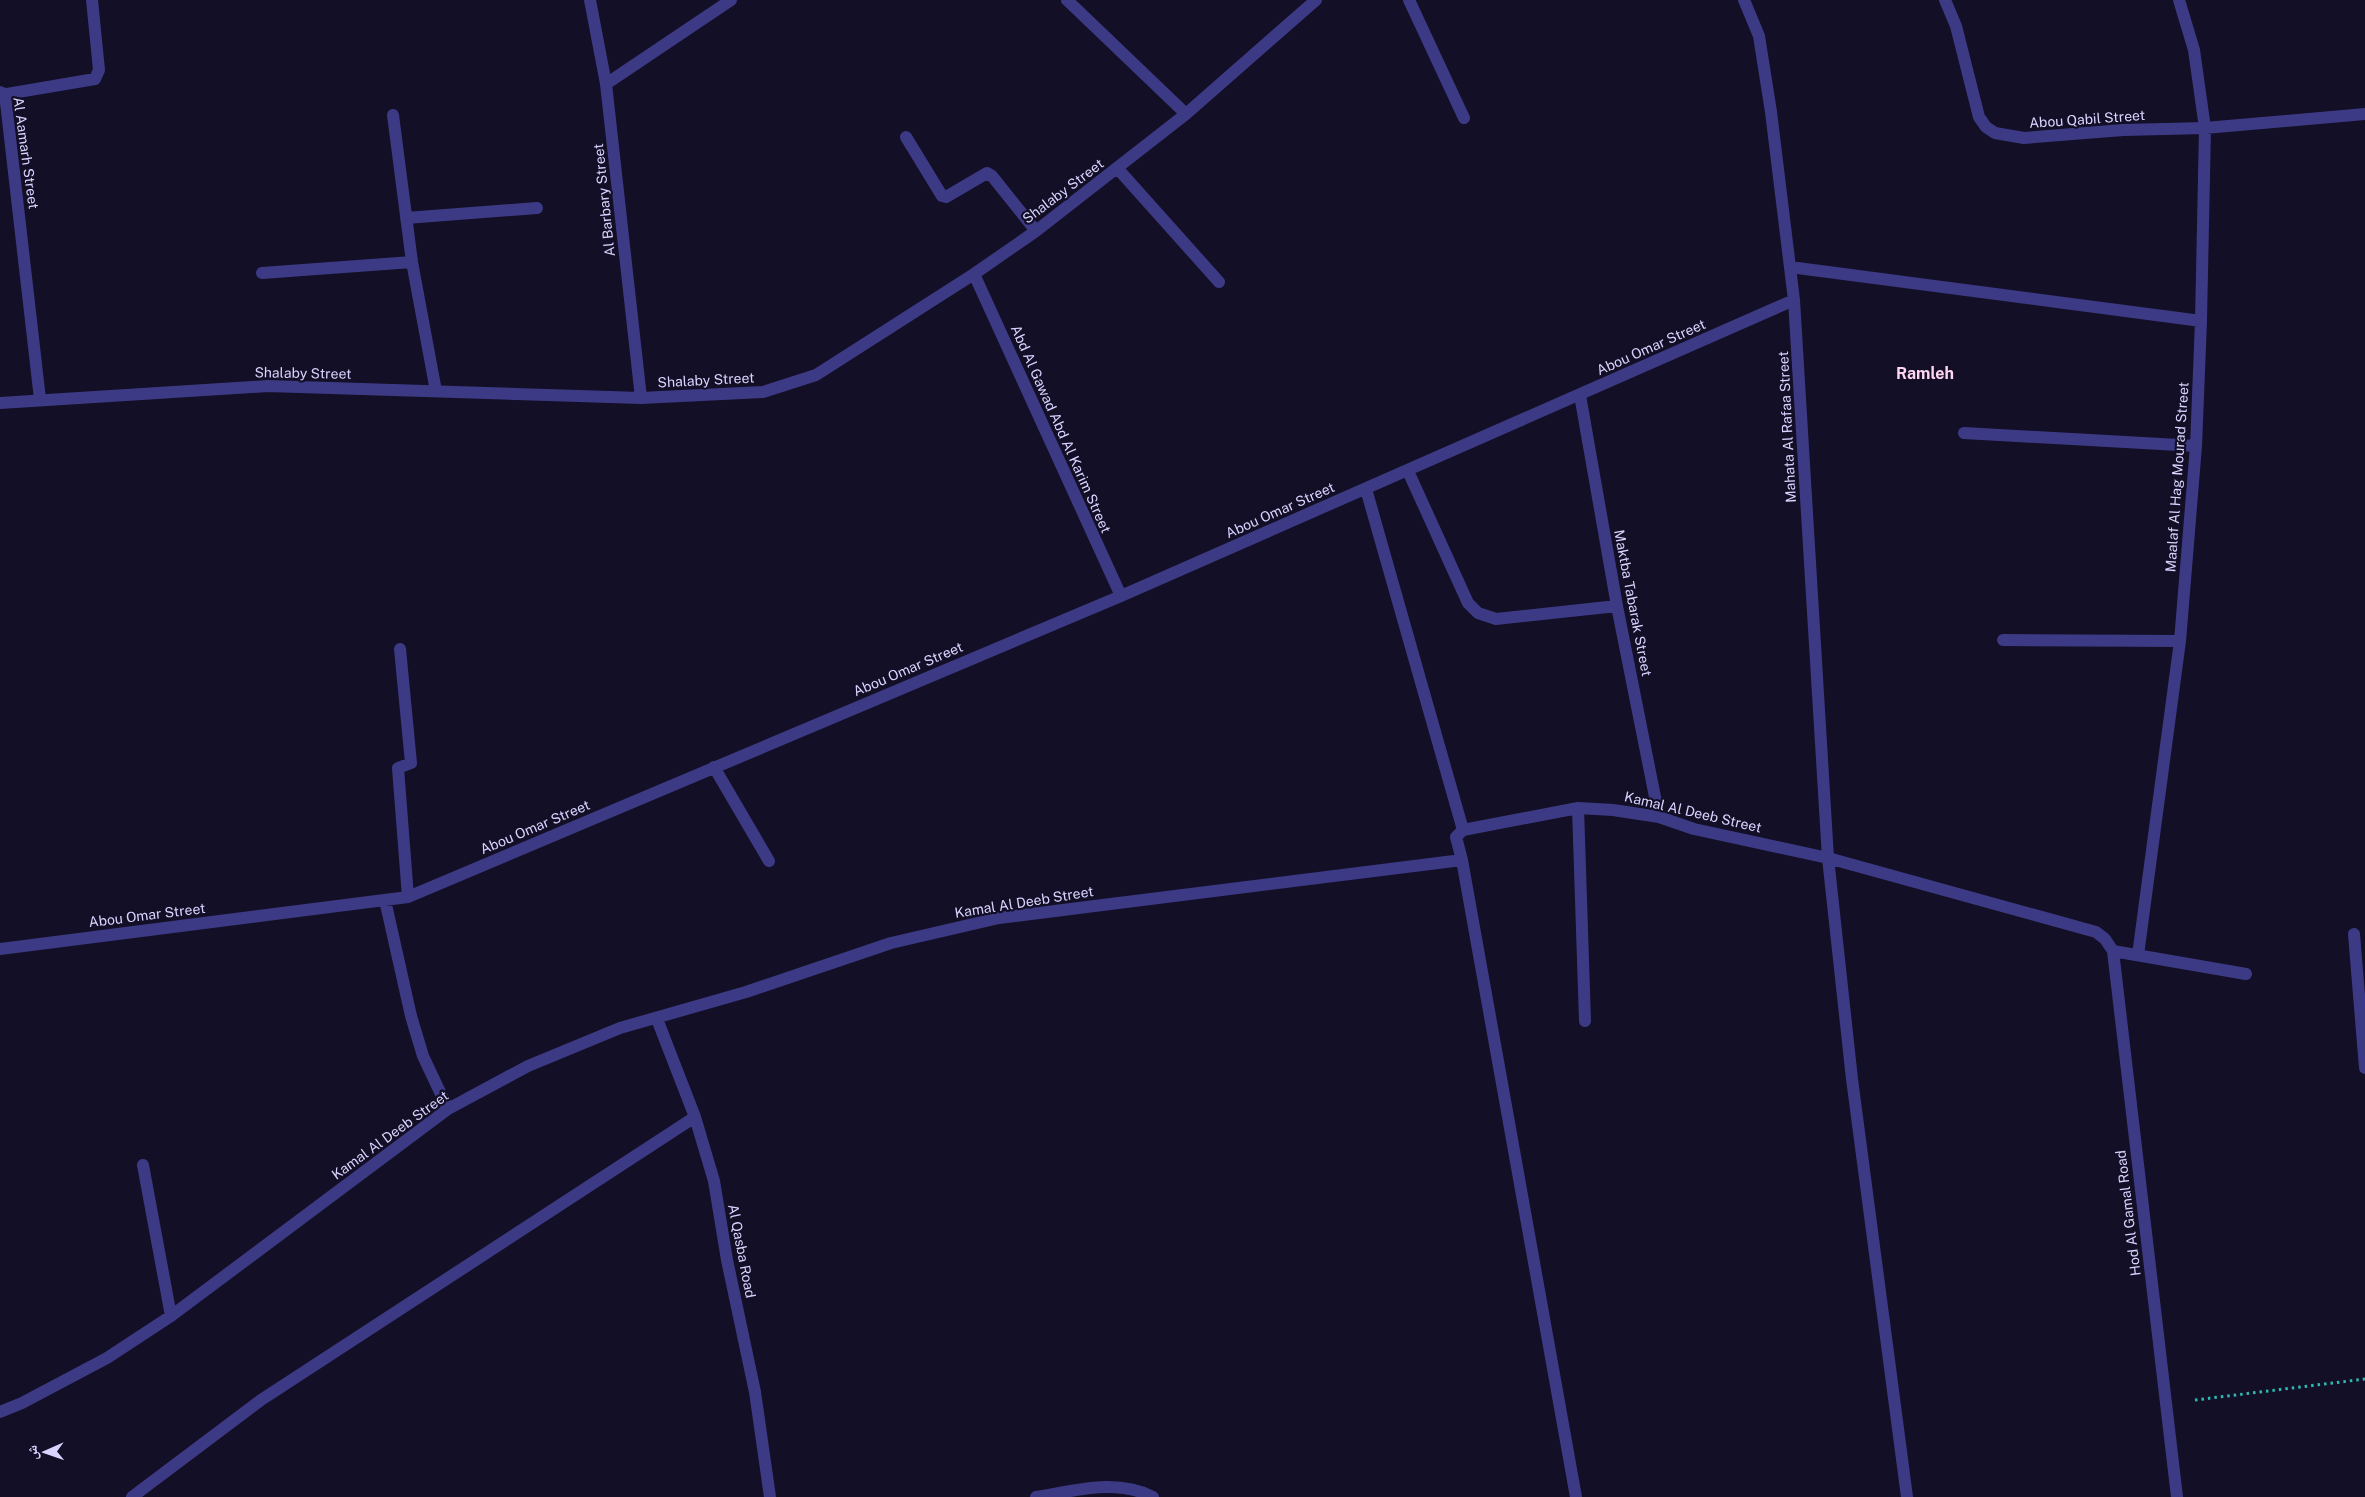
<svg xmlns="http://www.w3.org/2000/svg" width="2365" height="1497" font-family="'Public Sans','Noto Naskh Arabic',sans-serif">
	<style>
		.lines { fill: none; stroke-linecap: round; stroke-linejoin: round }
		.path { stroke: #2fb8b0; stroke-width: 3; stroke-dasharray: 2.5 4; stroke-linecap: butt }
		.minor { stroke: #3d3a85; stroke-width: 12 }
		.labels { text-anchor: middle; stroke-width: 4.5; stroke-linejoin: round; paint-order: stroke }
		.street-label { font-size: 14px; fill: #d9d4ff; stroke: #130f26 }
		.quarter-label { font-size: 16px; font-weight: bold; fill: #ffd6f0; stroke: #130f26 }
	</style>
	<rect width="100%" height="100%" fill="#130f26"/>
	<g class="lines">
		<!-- path -->
		<path class="path" d="M2195,1400l170,-21"/>
		<!-- minor -->
		<path class="minor" d="M590,0l16,84 35,314
			M1067,0l119,114
			M1409,0l55,118
			M1744,0l15,36 12,76 23,188 34,558 24,221 55,418
			M1945,0l11,26 23,91 7,10 9,6 29,5 99,-8 82,-2 160,-14
			M606,84l125,-84
			M0,92l5,2 35,305
			M0,95l95,-16 4,-9 -7,-70
			M393,115l19,147 24,129
			M906,137l36,59 4,1 41,-24 5,3 44,55
			M1118,169l101,113
			M406,218l131,-10
			M1790,267l411,54
			M262,273l150,-11
			M974,274l147,322
			M1580,395l37,211 42,211
			M0,403l268,-17 373,12 122,-6 53,-17 158,-101 62,-43 150,-117 130,-114
			M1964,433l232,13
			M1408,471l60,132 10,10 18,6 121,-13
			M1366,489l97,341
			M2003,640l177,1
			M400,649l11,114 -13,5 10,129
			M714,767l55,94
			M1578,808l7,213
			M1462,860l114,637
			M385,900l26,116 12,40 25,53
			M2354,934l11,134
			M0,949l408,-52 713,-301 673,-296
			M2113,951l133,23
			M2138,955l42,-314 16,-195 5,-125 4,-193 -11,-78 -15,-50
			M657,1019l38,98 19,64 13,79 28,132 15,105
			M143,1165l28,151
			M0,1412l22,-9 85,-45 64,-42 277,-207 80,-43 92,-38 126,-36 145,-49 108,-25 463,-58 -6,-23 7,-7 115,-22 35,2 46,7 35,12 134,29 268,74 9,7 8,12 64,546
			M132,1497l129,-97 434,-283
			M1036,1497c39,-6 80,-19 117,0"/>
	</g>
	<g class="labels">
		<!-- street labels -->
		<g class="street-label">
			<text transform="translate(2087 119) rotate(-4)" y="5">Abou Qabil Street</text>
			<text transform="translate(26 153) rotate(82)" y="5">Al Aamarh Street</text>
			<text transform="translate(1063 191) rotate(-37)" y="5">Shalaby Street</text>
			<text transform="translate(604 200) rotate(-96)" y="5">Al Barbary Street</text>
			<text transform="translate(1651 347) rotate(-24)" y="5">Abou Omar Street</text>
			<text transform="translate(303 373) rotate(1)" y="5">Shalaby Street</text>
			<text transform="translate(706 380) rotate(-3)" y="5">Shalaby Street</text>
			<text transform="translate(1787 427) rotate(-93)" y="5">Mahata Al Rafaa Street</text>
			<text transform="translate(1061 429) rotate(66)" y="5">Abd Al Gawad Abd Al Karim Street</text>
			<text transform="translate(2177 477) rotate(-86)" y="5">Maalaf Al Hag Mourad Street</text>
			<text transform="translate(1280 510) rotate(-24)" y="5">Abou Omar Street</text>
			<text transform="translate(1633 603) rotate(79)" y="5">Maktba Tabarak Street</text>
			<text transform="translate(908 669) rotate(-23)" y="5">Abou Omar Street</text>
			<text transform="translate(1693 812) rotate(13)" y="5">Kamal Al Deeb Street</text>
			<text transform="translate(535 827) rotate(-23)" y="5">Abou Omar Street</text>
			<text transform="translate(1024 902) rotate(-9)" y="5">Kamal Al Deeb Street</text>
			<text transform="translate(147 915) rotate(-7)" y="5">Abou Omar Street</text>
			<text transform="translate(390 1135) rotate(-36)" y="5">Kamal Al Deeb Street</text>
			<text transform="translate(2128 1213) rotate(-97)" y="5">Hod Al Gamal Road</text>
			<text transform="translate(742 1251) rotate(79)" y="5">Al Qasba Road</text>
		</g>
		<!-- quarter labels -->
		<g class="quarter-label">
			<text x="1925" y="379">Ramleh</text>
		</g>
	</g>
	<!-- north arrow -->
	<g transform="translate(45 1452) rotate(268)" stroke="#130f26" stroke-width="4" paint-order="stroke">
	<path d="M0-4L9 19L0 12L-9 19Z" fill="#d9d4ff"/>
	<text y="-8" font-size="14" font-weight="bold" text-anchor="middle" fill="#d9d4ff">ش</text>
	</g>
</svg>
